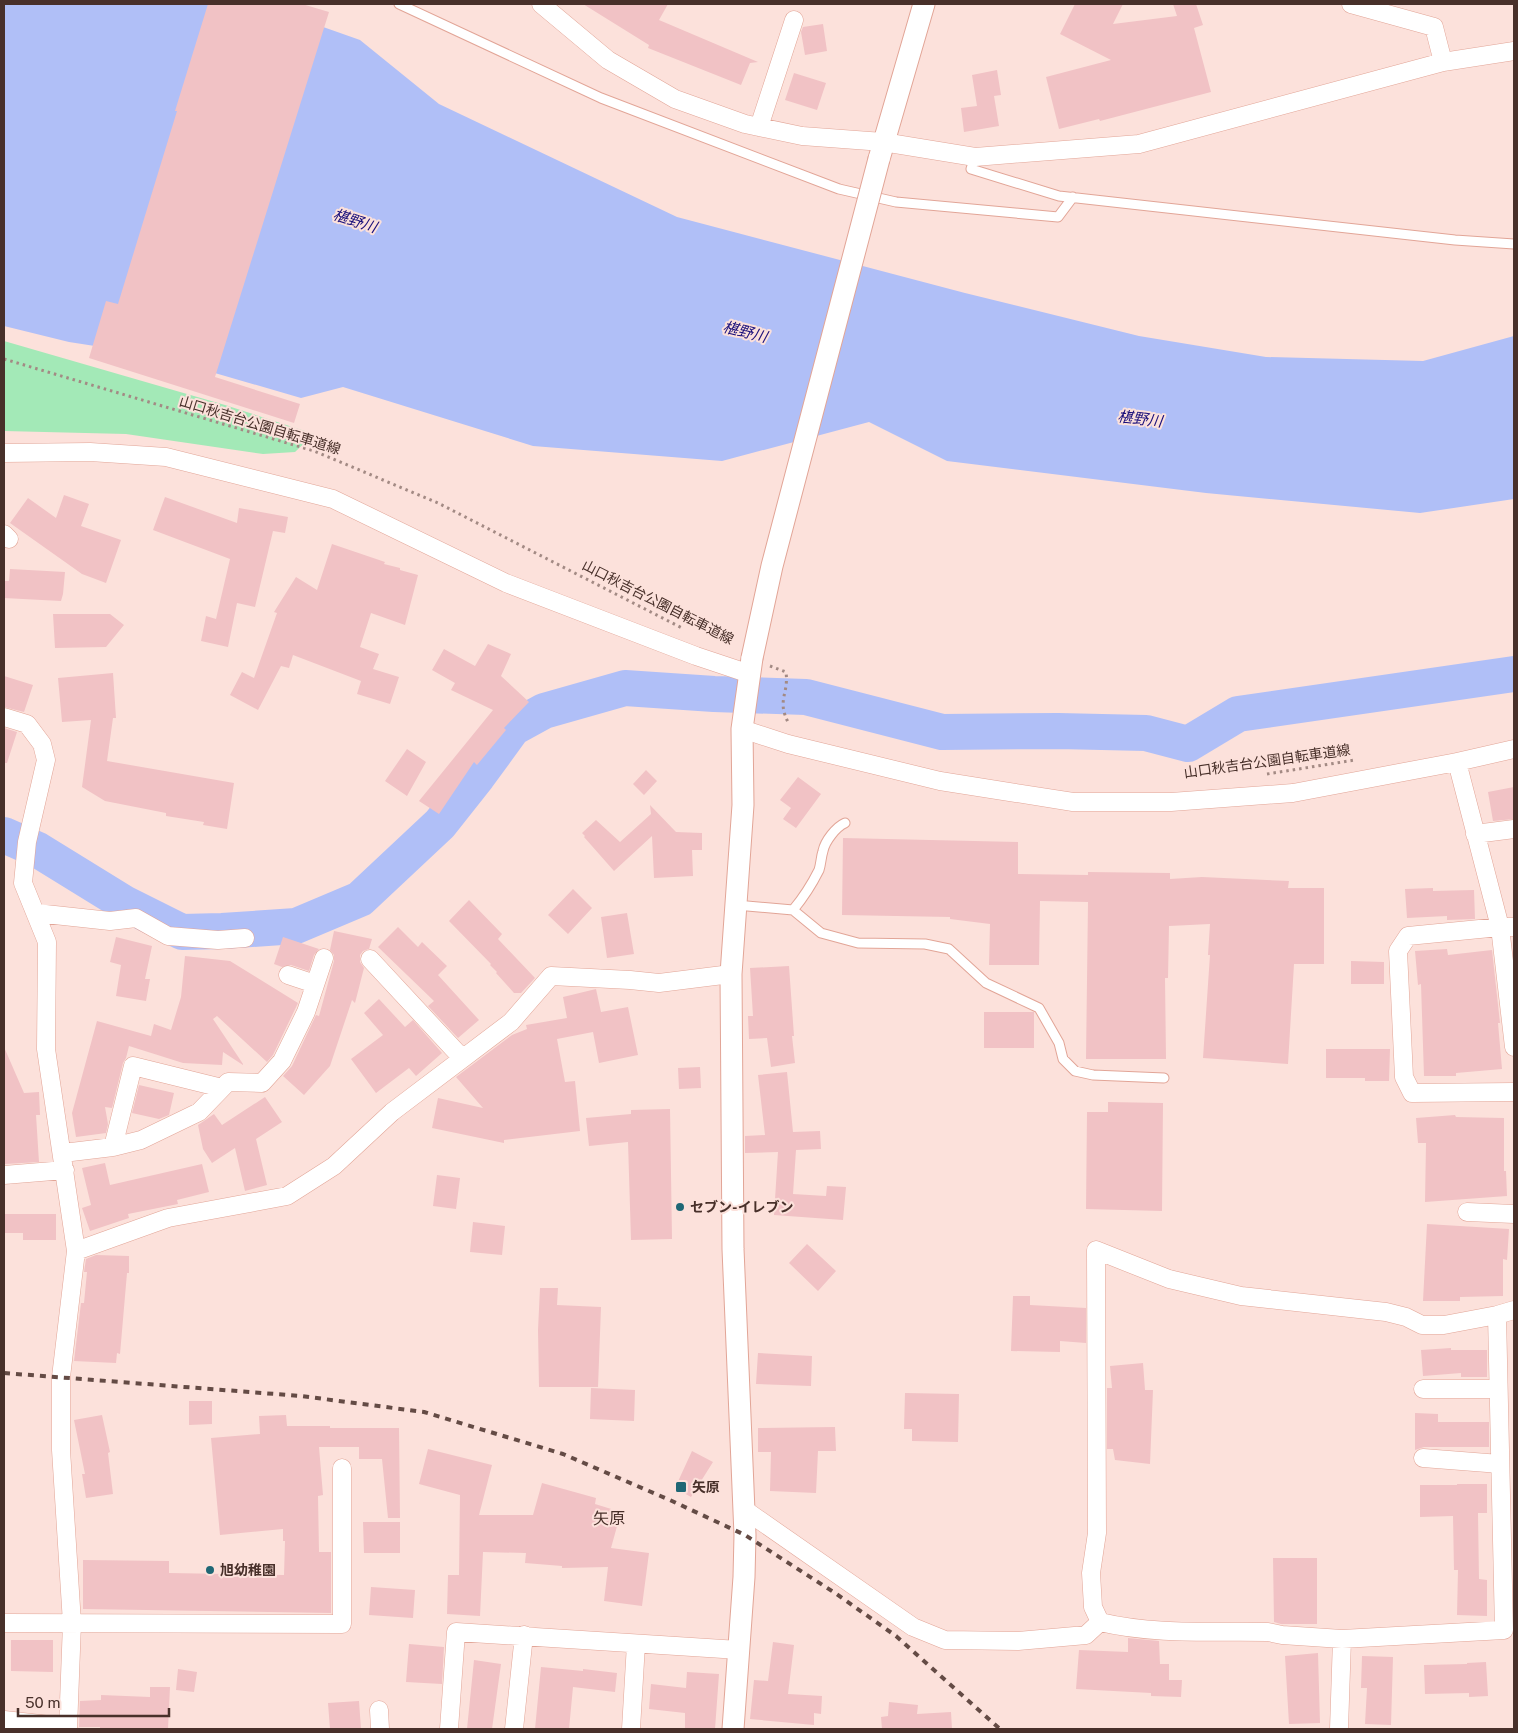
<svg xmlns="http://www.w3.org/2000/svg" width="1518" height="1733" font-family="'Public Sans','Noto Sans JP',sans-serif">
	<style>
		.green { fill: #a3e9b7 }
		.water { fill: #b0bff7 }
		.lines { fill: none; stroke-linecap: round; stroke-linejoin: round }
		.river { stroke: #b0bff7; stroke-width: 36 }
		.building { fill: #f1c2c5 }
		.service-casing { stroke: #e2a597; stroke-width: 11 }
		.minor-casing { stroke: #e2a597; stroke-width: 19 }
		.tertiary-casing { stroke: #e2a597; stroke-width: 23 }
		.path { stroke: #a38a84; stroke-width: 3; stroke-dasharray: 2.5 4; stroke-linecap: butt }
		.service { stroke: #fff; stroke-width: 9 }
		.minor { stroke: #fff; stroke-width: 18 }
		.tertiary { stroke: #fff; stroke-width: 21 }
		.rail { stroke: #644b45; stroke-width: 4; stroke-dasharray: 6 6; stroke-linecap: butt }
		.tertiary-bridge-casing { stroke: #e2a597; stroke-width: 23; stroke-linecap: butt }
		.tertiary-bridge { stroke: #fff; stroke-width: 21 }
		.poi-dot { fill: #1f6775; stroke: #fce1db; stroke-width: 2 }
		.labels { text-anchor: middle; stroke-width: 4; stroke-linejoin: round; paint-order: stroke }
		.street-label { font-size: 14px; fill: #48302a; stroke: #fce1db }
		.poi-label { font-size: 14px; font-weight: bold; fill: #48302a; stroke: #fce1db; text-anchor: start }
		.water-label { font-size: 15px; font-style: italic; fill: #190e7a; stroke: #fce1db }
		.quarter-label { font-size: 16px; fill: #48302a; stroke: #fce1db }
	</style>
	<rect width="100%" height="100%" fill="#fce1db"/>
	<!-- green -->
	<path class="green" d="M4,341l221,64 89,29 -19,18 -32,2 -137,-20 -122,-3z"/>
	<!-- water -->
	<path class="water" d="M4,4h254l102,36 79,64 238,113 288,76 174,43 127,21 157,4 91,-25v163l-94,14 -214,-20 -259,-32 -78,-39 -147,39 -189,-15 -190,-59 -42,11 -148,-43 -84,-13 -65,-16z"/>
	<g class="lines">
		<!-- river -->
		<path class="river" d="M4,835l34,15 86,53 58,29 40,-1 74,-5 64,-27 80,-75 38,-48 35,-48 31,-17 81,-23 89,6 92,3 136,35 116,-1 88,2 42,11 50,-30 276,-40"/>
	</g>
	<!-- building -->
	<path class="building" d="M208,4h94l27,8 -114,365 85,27 -6,19 -205,-65 17,-57 12,3 59,-193h-2z
		M583,4h85l-9,16 99,42 -8,1 -9,22 -93,-37 1,-3z
		M1075,4h48l-10,20 64,-8 -4,-12h23l7,21 -9,3 17,64 -111,29 -1,-2 -40,10 -13,-52 65,-17 -51,-26z
		M823,24l4,27 -22,4 -4,-23 2,-5z
		M997,70l4,25 -7,1 5,30 -35,6 -3,-24 16,-2 -5,-31z
		M794,73l32,10 -9,27 -32,-10z
		M64,495l25,9 -8,22 40,14 -15,43 -24,-9 -72,-51 18,-25 28,20z
		M165,497l72,26 2,-15 49,9 -3,16 -12,-2 -18,76 -18,-4 -9,44 -27,-6 5,-25 10,3 14,-60 -77,-29z
		M332,544l53,18 -1,2 16,4v2l18,5 -13,50 -34,-12 -11,34 19,7 -6,15 26,8 -9,27 -33,-10 4,-13 -68,-26 -4,13 -8,-2 -23,44 -28,-15 12,-23 12,6 23,-65 -3,-1 22,-35 21,13z
		M10,569l55,3 -2,22 -2,7 -57,-3v-17h5z
		M53,614h57l14,11 -18,22 -51,1z
		M488,644l23,10 -10,22 28,26 -25,26 2,2 -29,35 -3,-3 -35,52 -20,-13 74,-91 -42,-20 4,-7 -23,-13 12,-21 31,17z
		M113,673l3,45h-3l-6,43 127,22 -7,46 -24,-4 1,-3 -38,-6v-3l-61,-12 -23,-14 9,-67 -29,2 -4,-44z
		M4,676l29,9 -9,27 -20,-5z
		M4,728l13,4 -10,31h-3z
		M407,749l19,13 -19,34 -22,-15z
		M646,770l11,11 -13,14 -11,-11z
		M798,777l23,17 -25,34 -13,-9 8,-11 -11,-8z
		M1514,787v32l-21,2 -5,-29z
		M650,805l26,27 26,1v17h-10l1,26 -39,2 -2,-42 -38,35 -30,-34 1,-1 -3,-3 14,-13 24,22 31,-28z
		M843,838l175,4v32l70,1v-3l82,1v6l32,-2 87,4 -1,7h36v76h-30l-6,100 -85,-6 7,-103h-2l2,-31 -41,2 -1,52h-3l1,81h-80l2,-157 -48,-1 -1,64h-50l1,-41 -40,-5v-2l-108,-2z
		M1433,888v3l41,-1 1,29 -28,1v-4l-40,2 -2,-29z
		M573,889l19,19 -24,26 -20,-19z
		M469,900l33,34 -4,5 37,39 -14,15h-7l-18,-20 1,-1 -7,-7 1,-1 -42,-43z
		M627,913l7,41 -27,4 -6,-41z
		M398,927l20,20 4,-5 25,24 -9,9 41,45 -21,18 -30,-32 6,-5 -56,-54z
		M334,931l38,8 -3,10 -6,2 -3,4v7l4,6 -9,35 -3,-3 -22,66 -26,29 -21,-19 9,-10 24,-51 3,1 15,-55v-6l-4,-5z
		M116,937l36,9 -7,33h5l-4,22 -30,-5 5,-31 -11,-3z
		M283,937l36,12 -5,6 -5,16 -18,-6 -9,2 -8,-3z
		M1447,949l1,6 44,-5 8,73h-2l4,46 -46,4v3h-32l-3,-92 -3,1 -3,-34z
		M185,956l45,5 68,42 -25,52 -6,7 -50,-46 -4,3 30,45v1l-20,-13 -1,13 -39,-2 -54,-17 -3,12 -3,5 -11,45 -7,-1 3,17 -2,9 -30,4 -4,-24 25,-92 54,15 3,-12 17,6 10,-33z
		M1351,961l33,1v22h-33z
		M789,966l5,70h-2l3,27 -24,4 -4,-29 -18,1 -1,-23h5l-3,-48z
		M596,989l5,23 27,-5 10,48 -39,8 -6,-31 -36,7 8,43 10,-1 5,50 -76,9v3l-72,-15 6,-30 45,10 -27,-31 56,-42 15,-6 -1,-4 41,-7 -4,-21z
		M379,999l26,28 8,-7 29,33 -26,23 -7,-8 -33,25 -25,-34 32,-24 -19,-22z
		M984,1012h50v36h-50z
		M4,1047l20,46 15,-1 1,23h-4l3,47 -34,2z
		M1326,1049h64l-1,32h-24v-3h-39z
		M700,1067l1,21 -22,1 -1,-21z
		M787,1072l6,60 27,-1 1,18 -25,1 -3,44 33,2 1,-10 19,1 -3,33 -69,-5 4,-63 -33,1v-17l20,-1 -7,-60z
		M139,1085l35,8 -5,22 -10,4 -27,-6z
		M265,1097l17,25 -26,17 11,46 -22,6 -10,-43 -23,15 -9,-14 -5,-24 16,-11 8,11z
		M1108,1102l55,1 -1,108 -76,-2 1,-97h21z
		M670,1109l2,130 -41,1 -3,-98 -39,4 -3,-28 45,-4v-4z
		M1455,1115l1,2 48,1v53h2l1,25 -82,6 1,-59h-8l-2,-25z
		M105,1163l5,22 92,-21 7,28 -32,8 1,4 -50,10 1,4 -39,13 -8,-23 9,-3 -9,-37z
		M437,1175l23,3 -4,31 -23,-3z
		M4,1214h52v26h-33v-7h-19z
		M473,1222l32,4 -3,29 -32,-3z
		M1427,1224l82,5 -2,31 -4,-1v37l-43,1v4h-37z
		M807,1244l29,27 -18,20 -29,-28z
		M96,1255l33,1v17h-2l-7,81 -3,-1 -1,10 -42,-2 7,-58h3l3,-31h-3l2,-13z
		M540,1288h18l-1,17 44,2 -3,80h-59l-1,-57z
		M1013,1296h17v9l56,3v35l-26,-2v11l-49,-1z
		M1451,1348v2h36v27h-26v-4l-38,3 -2,-26z
		M758,1353l54,3 -1,30 -55,-2z
		M1143,1363l2,27h8l-3,74 -35,-4 -2,-11h-6v-61h5l-2,-22z
		M591,1388l44,2 -1,31 -44,-2z
		M905,1393l54,1 -1,48 -46,-1v-12h-8z
		M189,1401h23v23l-23,1z
		M1415,1413l23,1v8h51v25h-65l-9,3z
		M102,1415l8,37 -2,1 5,41 -27,4 -4,-24h3l-11,-54z
		M286,1415l1,11h43v2h69l1,90h-12l-6,-59h-23v-12h-40l4,48 -5,1 1,56h12v61l-248,-4v-49l86,1v12l115,2 1,-34h-2v-12l-63,6 -9,-97 49,-4 -1,-18z
		M835,1427l1,24h-18l-2,42 -46,-2 1,-39h-13v-24z
		M428,1449l64,16 -13,50h54l9,-32 54,15 -1,6 26,8 -10,36 38,5 -7,53 -38,-5 4,-34 -46,1v-2l-37,-3 1,-10 -43,-1 -3,64 -33,-2 1,-39h11l1,-80 -41,-11z
		M692,1451l21,11 -22,35 -16,-9z
		M1457,1484h30v29h-9l1,66 8,1v36l-30,-1 1,-45h-4l-1,-54 -33,1v-32h37z
		M363,1522h37v31h-36z
		M1273,1558h44v66h-36l-7,-2z
		M371,1587l44,3 -2,28 -44,-3z
		M1128,1638l31,3 1,23h9v16h13l-1,17 -30,-1v-3l-75,-4 3,-39 49,2z
		M11,1640h42v32l-42,-1z
		M773,1642l21,3 -6,49 34,2 -1,18 -7,-1v12l-64,-6 4,-39 14,1z
		M409,1644l35,3 -2,37 -36,-2z
		M1318,1653l2,70 -31,1 -4,-68z
		M1362,1656l31,1 -2,68 -26,-1 2,-36h-6z
		M474,1660l27,4 -9,65h-25z
		M1486,1662l2,34 -19,1v-4l-44,1 -1,-29 43,-1v-1z
		M541,1667l42,4v-2l34,4 -2,19 -42,-5 -4,42h-34z
		M178,1669l19,3 -3,20 -18,-2z
		M687,1672l32,2 -4,55h-30v-16l-36,-4 2,-25 35,4z
		M150,1687h20l-2,42h-68v-2h-21l1,-26 21,-1v-5l49,2z
		M359,1701l2,28h-31l-2,-26z
		M889,1702l29,3 -1,9 34,-2 1,17h-70l-1,-12 7,-1z"/>
	<g class="lines">
		<defs>
			<path id="service" d="M399,4l202,94 238,91 57,13 162,15 15,-20
				M975,157l-4,12 88,27 396,44 59,4
				M736,905l57,5 28,23 37,10 67,1 24,5 37,34 53,25 20,35 4,16 12,12 18,4 71,3
				M793,910c10,-12 19,-26 26,-40 2,-6 2,-13 4,-19 2,-10 13,-24 22,-28"/>
			<path id="minor" d="M541,4l67,56 67,39 70,25 57,12 81,6 92,15 164,-13 304,-82 71,-11
				M1351,4l83,23 9,35
				M759,127l35,-107
				M4,453l86,-1 76,5 167,42 173,84 190,73 54,18
				M4,534l5,5
				M4,717l23,7 15,20 4,16 -19,82 -4,41 24,59 -1,107 30,202 -15,126v73l11,173 -4,106
				M742,729l46,15 152,37 133,21h98l122,-9 164,-31 57,-13
				M1457,762l43,165 14,120
				M1475,834l39,-5
				M36,913l74,8 26,-3 32,18 50,4 27,-2
				M1514,927h-14l-92,9 -10,15 6,126 8,16 102,-1
				M370,959l92,99
				M288,975l27,9
				M113,1147l20,-81 89,22
				M63,1153l50,-6 28,-7 58,-28 29,-30 34,1 20,-22 24,-49 18,-54
				M4,1175l61,-5
				M1467,1212l47,2
				M76,1251l92,-33 119,-22 47,-30 58,-54 119,-90 40,-46 79,4 29,3 72,-9
				M1423,1389h75
				M1423,1458l77,6
				M745,1510l168,117 32,13 73,1 68,-6 14,-13 -7,-15 -2,-34 6,-40 -1,-283 73,29 72,17 145,16 20,5 16,8h22l53,-10 17,-5
				M1100,1622c54,13 112,9 168,10l14,3 60,4 162,-9 -7,-315
				M4,1623l338,1v-156
				M379,1710l1,19
				M4,1720l64,7
				M449,1729l7,-97 283,18
				M514,1729l10,-94
				M631,1729l5,-85
				M1339,1729l3,-90"/>
			<path id="tertiary" d="M879,159l45,-155
				M733,1729l11,-152 1,-42 -12,-286 -2,-275 12,-169 -1,-76 10,-71"/>
		</defs>
		<!-- service casing -->
		<use href="#service" class="service-casing"/>
		<!-- minor casing -->
		<use href="#minor" class="minor-casing"/>
		<!-- tertiary casing -->
		<use href="#tertiary" class="tertiary-casing"/>
		<!-- path -->
		<path class="path" d="M4,359l310,92 124,52 246,126
			M770,666l16,6c3,23 -10,28 3,52
			M1267,774l88,-14"/>
		<!-- service -->
		<use href="#service" class="service"/>
		<!-- minor -->
		<use href="#minor" class="minor"/>
		<!-- tertiary -->
		<use href="#tertiary" class="tertiary"/>
		<!-- rail -->
		<path class="rail" d="M4,1373l297,23 123,16 139,42 109,47 73,34 90,58 61,43 104,93"/>
		<defs>
			<path id="tertiary-bridge" d="M752,658l20,-92 107,-407"/>
		</defs>
		<!-- tertiary-bridge casing -->
		<use href="#tertiary-bridge" class="tertiary-bridge-casing"/>
		<!-- tertiary-bridge -->
		<use href="#tertiary-bridge" class="tertiary-bridge"/>
	</g>
	<!-- markers -->
	<g class="poi-dot">
		<circle cx="680" cy="1207" r="5"/>
		<rect x="675" y="1481" width="12" height="12" rx="2.5"/>
		<circle cx="210" cy="1570" r="5"/>
	</g>
	<g class="labels">
		<!-- street labels -->
		<g class="street-label">
			<text transform="translate(260 425) rotate(17)" y="5">山口秋吉台公園自転車道線</text>
			<text transform="translate(658 602) rotate(27)" y="5">山口秋吉台公園自転車道線</text>
			<text transform="translate(1267 761) rotate(-8)" y="5">山口秋吉台公園自転車道線</text>
		</g>
		<!-- poi labels -->
		<g class="poi-label">
			<text x="690" y="1212">セブン-イレブン</text>
			<text x="692" y="1492">矢原</text>
			<text x="220" y="1575">旭幼稚園</text>
		</g>
		<!-- water labels -->
		<g class="water-label">
			<text transform="translate(355 221) rotate(18)" y="5">椹野川</text>
			<text transform="translate(745 332) rotate(14)" y="5">椹野川</text>
			<text transform="translate(1140 419) rotate(7)" y="5">椹野川</text>
		</g>
		<!-- quarter labels -->
		<g class="quarter-label">
			<text x="609" y="1524">矢原</text>
		</g>
	</g>
	<!-- border -->
	<rect width="1518" height="1733" fill="none" stroke="#48302a" stroke-width="10"/>
	<!-- scale -->
	<path d="M18 1708v8h151v-8" fill="none" stroke="#48302a" stroke-width="2.5"/>
	<text x="25" y="1708" font-size="15" fill="#48302a" stroke="#fce1db" stroke-width="4" paint-order="stroke">50 m</text>
</svg>
